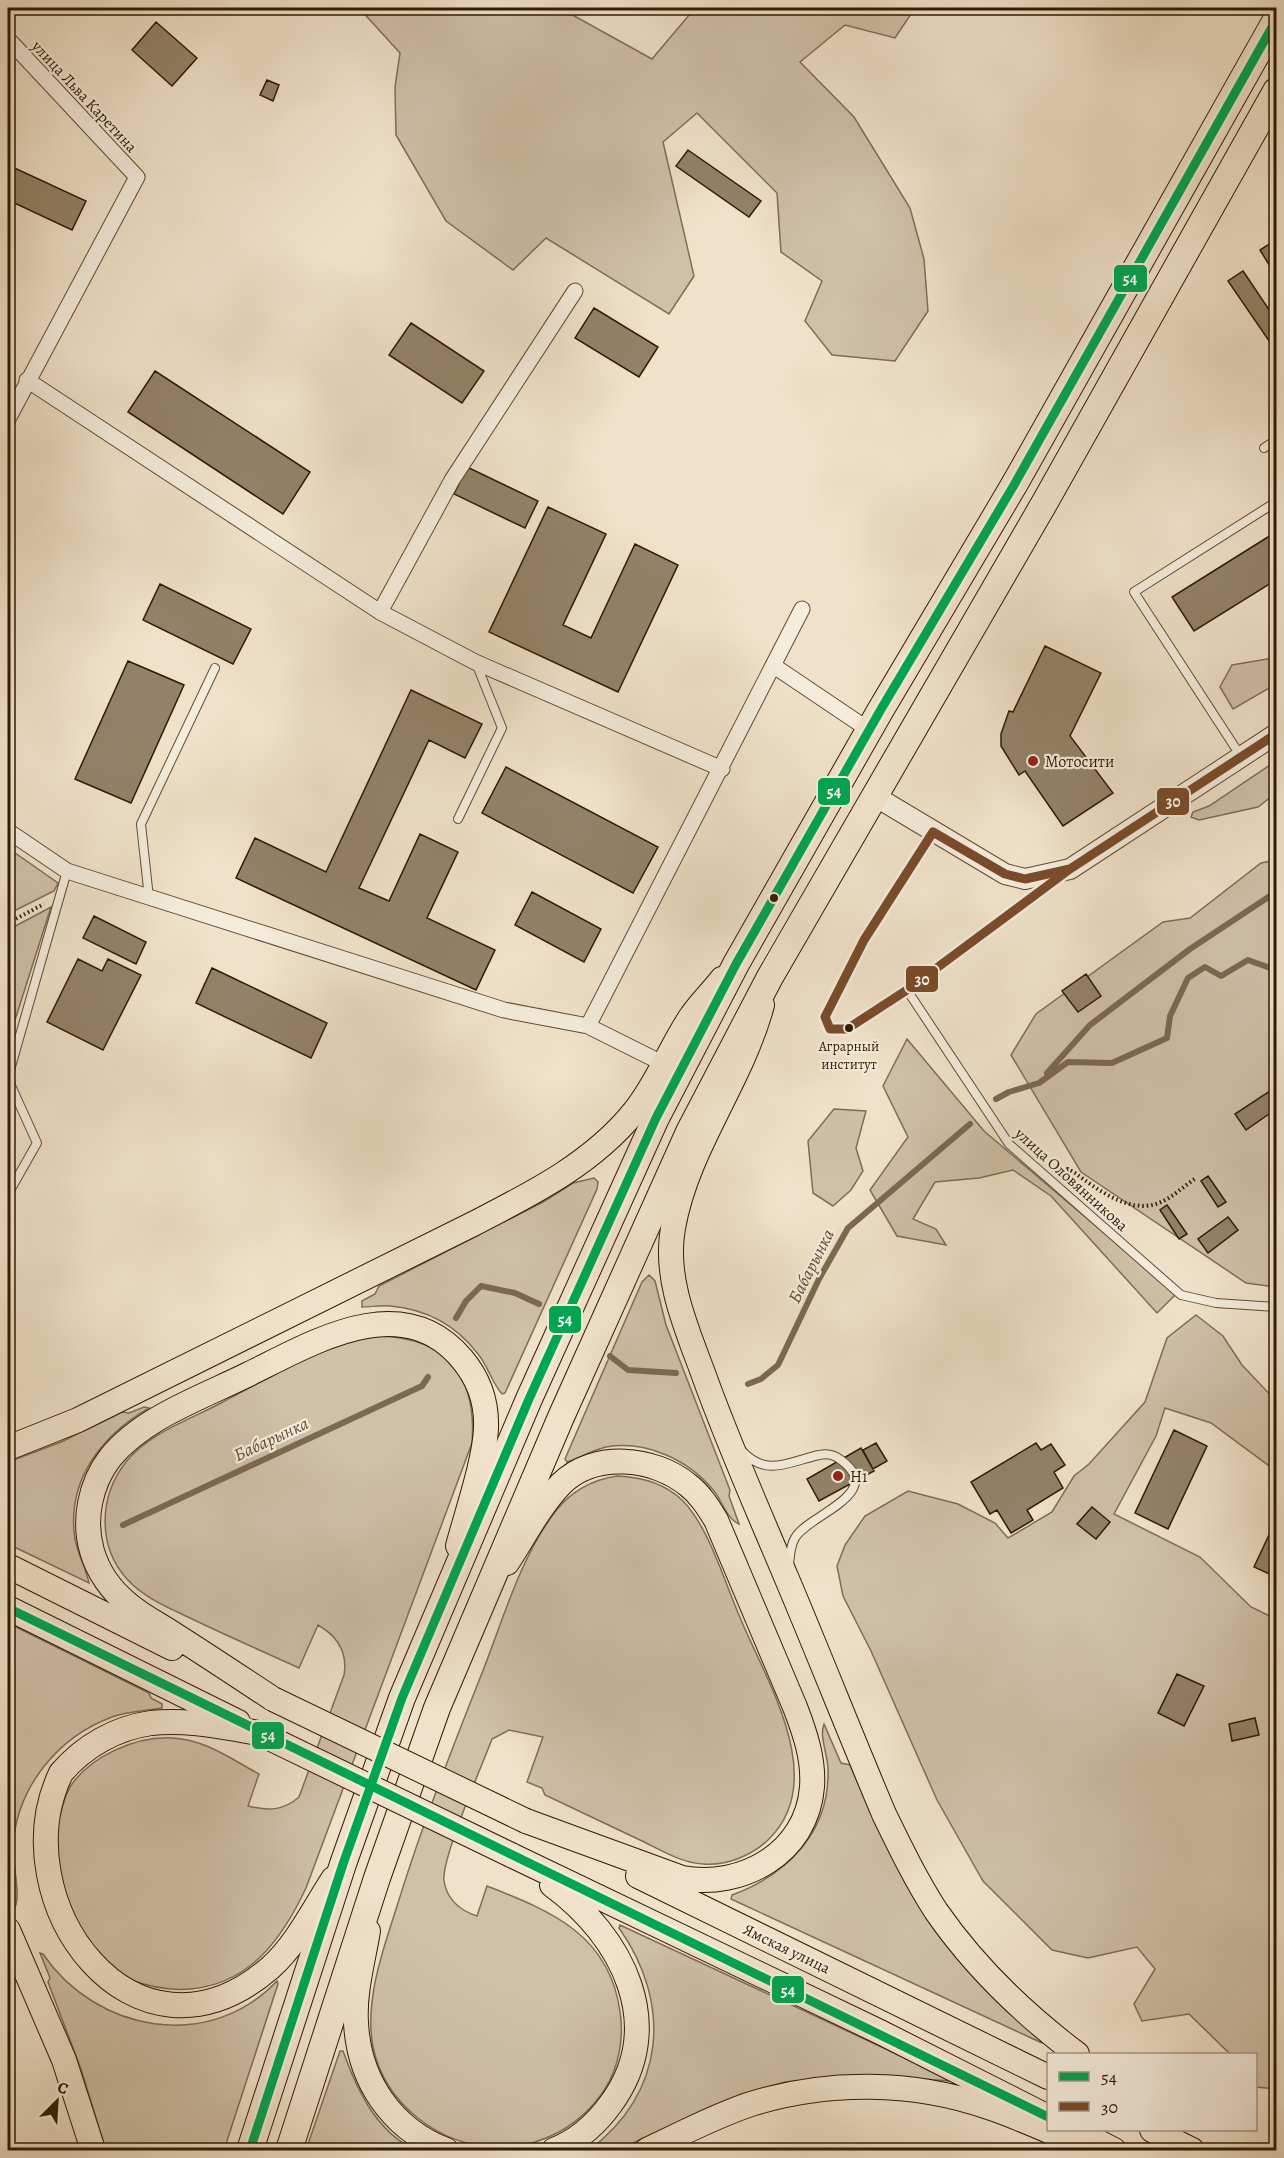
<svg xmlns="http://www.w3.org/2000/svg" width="1284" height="2158" font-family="Alegreya,serif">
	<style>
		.green { fill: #cfc0a8; stroke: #7f6d54; stroke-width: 1.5 }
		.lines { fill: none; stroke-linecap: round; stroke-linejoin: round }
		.stream { stroke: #7b6950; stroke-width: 6 }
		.building { fill: #938269; stroke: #2f1a00; stroke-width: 1.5 }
		.service-casing { stroke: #5f4c32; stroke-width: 10 }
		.minor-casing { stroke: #5f4c32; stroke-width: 17 }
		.tertiary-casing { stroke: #5f4c32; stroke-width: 22 }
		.primary-casing { stroke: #2f1a00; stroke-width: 26 }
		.trunk-casing { stroke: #2f1a00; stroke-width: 28 }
		.path { stroke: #2f1a00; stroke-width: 4; stroke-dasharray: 1.5 3; stroke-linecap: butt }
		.service { stroke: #f5ecdd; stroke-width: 8 }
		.minor { stroke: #f5ecdd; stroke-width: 15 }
		.tertiary { stroke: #f5ecdd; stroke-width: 20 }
		.primary { stroke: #f0e2ca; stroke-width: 24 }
		.trunk { stroke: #f0e2ca; stroke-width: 26 }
		.primary-bridge-casing { stroke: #2f1a00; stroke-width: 26; stroke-linecap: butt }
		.primary-bridge { stroke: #f0e2ca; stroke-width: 24 }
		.bus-1-casing { stroke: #f5ecdd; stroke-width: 14 }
		.bus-2-casing { stroke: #f5ecdd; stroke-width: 14 }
		.bus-1 { stroke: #00a651; stroke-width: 9 }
		.bus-2 { stroke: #7a4b2a; stroke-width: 9 }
		.poi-dot { fill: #8f2418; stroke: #f5ecdd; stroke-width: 2 }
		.bus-dot { fill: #2f1a00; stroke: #f5ecdd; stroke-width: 2 }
		.labels { text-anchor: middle; stroke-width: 4.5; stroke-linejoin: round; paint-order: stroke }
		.bus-label { font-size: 14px; fill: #2f1a00; stroke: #f5ecdd }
		.street-label { font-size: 16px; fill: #2f1a00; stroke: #f5ecdd }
		.poi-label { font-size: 16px; fill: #2f1a00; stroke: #f5ecdd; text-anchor: start }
		.water-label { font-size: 18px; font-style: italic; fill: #624f35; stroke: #f5ecdd }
		.line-badge { stroke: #f5ecdd; stroke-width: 2 }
		.badge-label { font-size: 16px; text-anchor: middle; font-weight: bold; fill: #fff }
	</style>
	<rect width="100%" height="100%" fill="#f0e2ca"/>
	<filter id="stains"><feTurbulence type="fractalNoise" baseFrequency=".00333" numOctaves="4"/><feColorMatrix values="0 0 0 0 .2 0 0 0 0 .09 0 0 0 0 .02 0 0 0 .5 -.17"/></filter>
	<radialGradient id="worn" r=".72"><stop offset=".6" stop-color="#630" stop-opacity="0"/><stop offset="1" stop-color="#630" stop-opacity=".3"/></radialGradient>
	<!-- green -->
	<path class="green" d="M359,8h201l92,51 43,-51h220l-20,30 -50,-13 -45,37 54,55 56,91 14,51 4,52 -33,50 -63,-6 -27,-34 17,-40 -41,-29 -4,-59 -80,-80 -34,29 31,134 -25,38 -123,-76 -33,32 -67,-49 -50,-86 -1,-48 5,-34z
		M1276,648v36l-43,25 -13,-22 12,-22 42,-7z
		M1276,761v32l-18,14 -59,13 -8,-3 2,-5 16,-6z
		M8,848l50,35 -4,8 -46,23z
		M1276,860v427l-30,-4 -165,-111 -70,-117 25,-41 127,-92 27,-4 71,-55z
		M51,907l-43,135v-112z
		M907,1039l77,92 192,163 -19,19 -106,-117 -38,-26 -34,8 -44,4 -22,37 23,10 10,16 -49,-9 -27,-46 38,-53 -25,-51z
		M834,1109l32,2 -10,37 7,23 -12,19 -18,16 -20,-13 -5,-52z
		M594,1178l4,4 -1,7 -92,204 -3,1c-10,-11 -14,-28 -24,-40 -22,-29 -53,-45 -88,-48 -10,-1 -19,1 -28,1v-6l13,-7 4,-8 164,-84 30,-19z
		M649,1275l6,6 11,44 64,165 -1,6 10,28c-12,-5 -17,-23 -25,-33 -25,-31 -68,-51 -108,-44 -14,3 -26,11 -39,15l-2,-3 77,-177z
		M1196,1315l27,21 19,29 34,36v70l-65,-48 -46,-15 -9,28 -42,78 86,43 51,50 25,12v470l-20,-2v-33h-26l-41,-40 -47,7 -8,-17 21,-35 -18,-22 -49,11 -36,-8 -69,-69 -46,-81 -66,-149 -28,-55 -6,-30 8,-21 20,-29 43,-25 50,13 37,19 13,15 44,-26 22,-36 15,-12 56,-62 22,-64z
		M379,1336c69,2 98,41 93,107l-166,445c-24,51 -56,96 -116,101 -37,3 -82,-13 -107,-40 -9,-10 -16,-38 -21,-50 -5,-10 -16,-28 -15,-38 0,-10 6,-21 9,-31 4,-13 7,-31 14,-43 20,-31 66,-51 103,-49 33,2 58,21 86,36l-11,32c20,5 35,5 51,-9l45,-122c4,-23 -7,-39 -26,-50l-19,43c-37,-17 -74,-33 -111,-51 -21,-10 -45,-20 -61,-38 -30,-33 -28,-83 -1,-117 21,-28 65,-43 95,-59 38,-20 75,-42 114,-57 15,-5 29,-8 44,-10z
		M144,1407l5,1c-48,28 -83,73 -74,131 3,16 11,29 14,44l-81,-39v-82l53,-20 61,-30 7,1z
		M617,1476c25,1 48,7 66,25 27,28 42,83 58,119 26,62 88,160 28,219 -16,16 -42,27 -66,25 -22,-1 -44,-15 -63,-24 -32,-15 -63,-30 -95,-45l-3,-7 -15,-6 16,-45 -34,-7 -17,9c-10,27 -51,120 -48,142 3,19 15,29 33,35l10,-30c64,25 123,49 133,126 4,25 -1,55 -15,77 -24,37 -64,59 -108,58 -58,-1 -112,-43 -124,-100 -9,-47 11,-100 25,-144 24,-78 54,-154 84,-230 21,-53 38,-115 73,-161 16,-21 36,-32 62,-36z
		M8,1623l141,70 2,5 11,6v4c-17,3 -33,3 -50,9 -54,20 -94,69 -99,127 -1,16 8,52 2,63l-7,-16z
		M824,1724l17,39 9,2 22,51 170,227 -311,-144 1,-4c56,-21 98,-63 96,-126 0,-13 -9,-33 -4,-45z
		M620,1925l328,153 3,3 -92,-6 -74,7 -44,12 -32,13 -91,43h-29c76,-56 84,-146 30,-222z
		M40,1953l3,1c53,78 166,99 234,27l1,3 -54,166h-118l-25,-81 -33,-87 2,-4z
		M340,2051h3c14,39 32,78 71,99h-108z"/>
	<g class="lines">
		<!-- stream -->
		<path class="stream" d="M1047,1073l43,-48 100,-76 86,-57
			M996,1099l13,-7 30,-9 29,-21 44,1 55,-25 3,-22 18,-38 17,-11 16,9 27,-16 28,10
			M456,1318l10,-17 15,-15 34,7 24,11
			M610,1356l18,14 48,3
			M748,1384l13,-5 17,-14 41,-86 29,-51 122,-104
			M123,1525l299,-139 6,-9"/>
	</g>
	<!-- building -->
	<path class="building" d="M156,22l41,36 -25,28 -40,-36z
		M267,80l12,5 -6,16 -13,-6z
		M688,150l73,51 -12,16 -73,-51z
		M8,165l78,36 -14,29 -64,-30z
		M1274,241l2,3v32l-16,-26z
		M1243,271l33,49v31l-48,-70z
		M594,308l64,39 -19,30 -64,-39z
		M411,323l73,48 -22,32 -73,-48z
		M155,371l155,101 -27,42 -155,-102z
		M467,467l71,34 -13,27 -71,-34z
		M548,507l58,27 -43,91 28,13 44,-94 43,21 -60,127 -129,-60z
		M1276,532v48l-82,51 -22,-34z
		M160,584l91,45 -18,35 -90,-44z
		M1045,646l56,27 -31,63 43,57 -50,33 -38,-55 -6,4 -18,-29v-12l8,-23 4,1z
		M128,661l56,24 -53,118 -56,-24z
		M411,690l71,34 -17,34 -36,-18 -70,148 30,13 31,-67 38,18 -31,66 68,32 -19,40 -240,-112 19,-40 71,34z
		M506,767l152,80 -25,46 -151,-80z
		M532,892l69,37 -17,33 -69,-37z
		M94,916l52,26 -10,22 -53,-26z
		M78,959l24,12 6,-12 33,16 -38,75 -56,-28z
		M212,968l115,55 -16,35 -115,-55z
		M1086,974l15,22 -23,16 -16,-21z
		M1276,1087v22l-30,21 -11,-16z
		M1208,1176l18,26 -8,5 -17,-26z
		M1167,1205l20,29 -8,5 -19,-29z
		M1228,1217l10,13 -30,23 -10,-14z
		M1174,1430l33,16 -39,83 -33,-16z
		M876,1443l11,18 -14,8 -10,-19z
		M1036,1443l5,7 10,-6 14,21 -11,7 9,16 -36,22 6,10 -22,13 -14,-23 -7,4 -19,-32z
		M861,1448l13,23 -55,30 -12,-22z
		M1092,1507l18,15 -14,17 -19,-15z
		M1275,1522h1v55l-22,-10z
		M1177,1674l27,12 -20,40 -26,-13z
		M1255,1718l4,17 -27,6 -3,-17z"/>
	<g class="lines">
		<defs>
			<path id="service" d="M1264,448l12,-8
				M1240,755l-106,-163 142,-90
				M458,819l44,-91 -26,-65
				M932,833l-68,107 -39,77 5,12h17l60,-39 152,-113
				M149,898l-8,-74 74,-156
				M907,990l102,154 172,151 35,8 60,4
				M8,1077l59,-206
				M8,1079l29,64 -29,51
				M742,1451c25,27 48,10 77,4 8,-2 16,0 22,5 46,34 -34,55 -46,78 -5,8 -5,18 -6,27"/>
			<path id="minor" d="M8,39l129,138 -129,242
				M27,380l353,232 95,50 247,107
				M380,612l72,-132 123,-189
				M774,666l95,64
				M8,831l59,40 437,139 84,16 76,38
				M588,1026l214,-417"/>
			<path id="tertiary" d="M873,795l132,79 20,5 45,-10 206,-135"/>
			<path id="primary" d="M762,1005c-21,78 -75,143 -89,223 -9,50 13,99 30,145 25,70 55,137 84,206 33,78 64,157 97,235 16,33 32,66 52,97 38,55 88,103 141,143
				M8,1448l70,-28 395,-196c58,-30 119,-60 161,-112 23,-28 36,-64 56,-94 9,-14 22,-26 32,-39
				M507,1563c17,-26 32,-56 54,-79 33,-33 93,-27 127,1 12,9 20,22 28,35l79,187c10,26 19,52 17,80 -5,66 -70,102 -130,91l-156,-57
				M8,1566l164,82
				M8,1608l230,114
				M273,1699c-32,-21 -65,-43 -98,-64 -15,-10 -33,-19 -47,-31 -16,-13 -30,-32 -36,-53 -9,-31 -2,-67 18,-93 33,-41 93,-61 139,-84 65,-32 153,-86 213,-15 16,19 25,43 24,69 -1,32 -19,84 -28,118
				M259,1733c-36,-6 -72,-14 -108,-10 -35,5 -67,23 -90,50 -61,127 73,312 209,195 27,-24 44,-60 63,-89
				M511,1855l369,177 168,85
				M638,1876l410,201
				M552,1885c70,51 117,141 58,220 -14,19 -33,36 -56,45
				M8,1930l56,130 29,90
				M368,1931c-5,30 -14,61 -12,92 3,58 36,106 90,127
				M1152,2130l40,20
				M1081,2133l33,17
				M647,2150c34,-16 68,-34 104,-46 77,-24 162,-23 237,3 36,12 71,29 105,43"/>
			<path id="trunk" d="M250,2150l93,-286 59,-166 127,-299 127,-281 80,-154 144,-253 134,-226 262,-465
				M289,2150l88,-272 60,-170 124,-291 128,-285 81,-155 275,-475 231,-411"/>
		</defs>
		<!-- service casing -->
		<use href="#service" class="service-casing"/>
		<!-- minor casing -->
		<use href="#minor" class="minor-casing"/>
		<!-- tertiary casing -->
		<use href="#tertiary" class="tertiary-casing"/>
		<!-- primary casing -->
		<use href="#primary" class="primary-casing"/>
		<!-- trunk casing -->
		<use href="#trunk" class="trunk-casing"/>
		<!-- path -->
		<path class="path" d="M8,923l36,-19
			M1058,1172l10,-3 7,4c22,16 56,43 86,29 12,-5 23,-16 35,-24"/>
		<!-- service -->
		<use href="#service" class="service"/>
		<!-- minor -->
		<use href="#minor" class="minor"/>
		<!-- tertiary -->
		<use href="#tertiary" class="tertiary"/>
		<!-- primary -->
		<use href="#primary" class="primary"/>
		<!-- trunk -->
		<use href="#trunk" class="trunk"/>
		<defs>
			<path id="primary-bridge" d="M273,1699l253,122
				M259,1733l252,122"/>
		</defs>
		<!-- primary-bridge casing -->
		<use href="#primary-bridge" class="primary-bridge-casing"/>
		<!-- primary-bridge -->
		<use href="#primary-bridge" class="primary-bridge"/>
		<defs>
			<path id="bus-1" d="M8,1608l1040,509
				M250,2150l93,-286 59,-166 127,-299 127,-281 80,-154 144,-253 134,-226 262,-465"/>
			<path id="bus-2" d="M933,832l72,42 20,5 45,-10 -163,121 -60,39h-17l-5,-12 39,-77z
				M1070,869l206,-135"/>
		</defs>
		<!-- bus-1 casing -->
		<use href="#bus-1" class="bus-1-casing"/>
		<!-- bus-2 casing -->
		<use href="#bus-2" class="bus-2-casing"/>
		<!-- bus-1 -->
		<use href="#bus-1" class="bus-1"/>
		<!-- bus-2 -->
		<use href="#bus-2" class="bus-2"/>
	</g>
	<!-- markers -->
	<g class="poi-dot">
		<circle cx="1033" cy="761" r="6"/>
		<circle cx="838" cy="1476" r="6"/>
	</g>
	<g class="bus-dot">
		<circle cx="774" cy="898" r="5"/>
		<circle cx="849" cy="1028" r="5"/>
	</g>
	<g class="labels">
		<!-- bus labels -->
		<g class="bus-label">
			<text x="849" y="1051">Аграрный<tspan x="849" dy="18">институт</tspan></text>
		</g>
		<!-- street labels -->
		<g class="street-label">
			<text transform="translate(85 96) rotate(47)" y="6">улица Льва Каретина</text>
			<text transform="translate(1072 1179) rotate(42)" y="6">улица Оловянникова</text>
			<text transform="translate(787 1948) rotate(26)" y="6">Ямская улица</text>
		</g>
		<!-- poi labels -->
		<g class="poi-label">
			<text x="1045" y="767">Мотосити</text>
			<text x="850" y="1482">Н1</text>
		</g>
		<!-- water labels -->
		<g class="water-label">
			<text transform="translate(811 1266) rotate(-63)" y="6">Бабарынка</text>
			<text transform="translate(271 1439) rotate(-25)" y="6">Бабарынка</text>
		</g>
	</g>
	<g class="line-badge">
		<rect x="1113" y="264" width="35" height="29" rx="6" fill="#00a651"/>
		<rect x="817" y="777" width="34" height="29" rx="6" fill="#00a651"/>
		<rect x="1156" y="787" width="34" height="29" rx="6" fill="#7a4b2a"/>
		<rect x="905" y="965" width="34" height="28" rx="6" fill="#7a4b2a"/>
		<rect x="548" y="1305" width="34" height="29" rx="6" fill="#00a651"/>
		<rect x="251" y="1721" width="34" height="29" rx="6" fill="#00a651"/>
		<rect x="771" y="1975" width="34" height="29" rx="6" fill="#00a651"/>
	</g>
	<g class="badge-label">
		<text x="1130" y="284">54</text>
		<text x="834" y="797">54</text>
		<text x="1173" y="807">30</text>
		<text x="922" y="985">30</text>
		<text x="565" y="1325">54</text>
		<text x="268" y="1741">54</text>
		<text x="788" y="1996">54</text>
	</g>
	<!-- margin -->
	<rect width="1284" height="2158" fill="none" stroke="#f0e2ca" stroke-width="30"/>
	<rect x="9" y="9" width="1266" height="2140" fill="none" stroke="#2f1a00" stroke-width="3"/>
	<rect x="15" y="15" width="1254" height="2128" fill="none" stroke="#2f1a00" stroke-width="1.5"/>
	<!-- legend -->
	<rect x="1047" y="2053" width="210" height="78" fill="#f5ecdd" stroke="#a69885" stroke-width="1.5"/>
	<rect x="1059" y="2072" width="30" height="9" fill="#00a651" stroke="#a69885" stroke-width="1.5"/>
	<text x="1101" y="2083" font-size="18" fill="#2f1a00">54</text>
	<rect x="1059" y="2102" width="30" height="9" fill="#7a4b2a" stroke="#a69885" stroke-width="1.5"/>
	<text x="1101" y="2113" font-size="18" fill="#2f1a00">30</text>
	<!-- north arrow -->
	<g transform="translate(57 2101) rotate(24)" stroke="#f5ecdd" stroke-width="4.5" paint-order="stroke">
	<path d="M0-4.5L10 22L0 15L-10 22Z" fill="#2f1a00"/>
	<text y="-9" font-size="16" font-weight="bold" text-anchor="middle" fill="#2f1a00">С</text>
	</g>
	<rect width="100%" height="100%" filter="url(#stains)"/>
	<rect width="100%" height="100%" fill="url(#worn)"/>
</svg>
